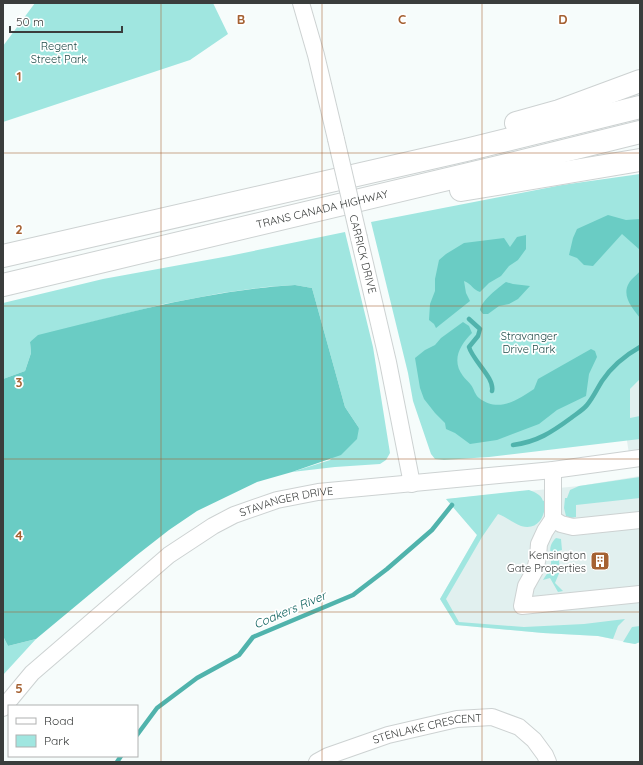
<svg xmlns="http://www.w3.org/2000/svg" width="643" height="765" font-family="Quicksand,sans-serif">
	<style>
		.built { fill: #e1f0ef }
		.green { fill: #a0e6e0 }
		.forest { fill: #6accc4 }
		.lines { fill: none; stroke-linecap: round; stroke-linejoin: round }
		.stream { stroke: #50b3ac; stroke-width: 4.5 }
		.minor-casing { stroke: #cdd2d2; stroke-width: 18 }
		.highway-casing { stroke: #cdd2d2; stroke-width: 24 }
		.minor { stroke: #fff; stroke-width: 16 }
		.highway { stroke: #fff; stroke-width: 22 }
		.minor-bridge-casing { stroke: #cdd2d2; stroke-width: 18; stroke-linecap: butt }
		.minor-bridge { stroke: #fff; stroke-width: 16 }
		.grid { fill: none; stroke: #a56132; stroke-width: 1; stroke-opacity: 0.55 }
		.labels { text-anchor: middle; stroke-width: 3.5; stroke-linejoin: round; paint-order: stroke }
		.park-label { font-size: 11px; fill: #1f4b48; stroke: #fff }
		.street-label { font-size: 11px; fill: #3a3d3c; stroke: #fff }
		.poi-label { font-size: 11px; fill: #3a3d3c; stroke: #fff; text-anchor: end }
		.water-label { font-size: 12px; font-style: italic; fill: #0b605c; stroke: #fff }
		.grid-label { font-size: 13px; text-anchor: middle; font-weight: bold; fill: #a56132; stroke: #fff; stroke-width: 3.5; stroke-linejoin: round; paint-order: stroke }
	</style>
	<rect width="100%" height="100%" fill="#f6fcfb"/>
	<!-- built -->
	<path class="built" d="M640,379v79l-10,2 -3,-19 3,-23v-29z
		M640,476v166l-5,2 -37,-8 -55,-3 -87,-8 -16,-26 37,-64 -31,-36 133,-13z"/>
	<!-- green -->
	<path class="green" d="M35,3h178l15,31 -38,26 -187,62v-76z
		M640,174v205l-10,10v29l10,-2v23l-151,18 -45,3 -9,-1 -4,-5 -18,-53 -5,-28 -37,-151 191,-37z
		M345,232l28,115 17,106 -4,7 -6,4 -45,3 -43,5 38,-12 29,-32 -14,-21 -33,-119 -17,-3 -29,2 -44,6 -58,11 -80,20 -54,18 1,11 -6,18 -22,8v-76l100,-24 126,-23z
		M640,477v21l-64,7v12l-5,1 -5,-2 -2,-8 1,-10h2l3,-8 9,-4z
		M529,490c5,2 12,4 14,11l2,-1c1,15 -6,31 -24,26 -8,-3 -15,-9 -23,-12l-16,23 -36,62 13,23 65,5 60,-3 41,-5 -7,7 -5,13 -15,-3 -55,-3 -87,-8 -16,-26 37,-64 -31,-36z
		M556,538l5,1 1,11 -4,1 2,20 -5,12 8,8 -5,1 -8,-14 -7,2c2,-4 5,-7 7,-11 4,-12 -5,-21 6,-31z
		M640,626v16l-5,2 -12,-2 9,-15z
		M3,636l5,10 28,-7 -33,36z"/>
	<!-- forest -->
	<path class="forest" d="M608,215l18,5 14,-1v31l-18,-16 -29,32 -9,-1 -7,-7 -8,-3 4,-17 4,-9z
		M526,235v14l-8,11 -9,6 -8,10 -12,7 -9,9c-7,-2 -8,-8 -16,-11l2,12 4,8 -34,27 -2,-4 -5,-4 1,-16 5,-13v-12l4,-19 7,-6 18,-11 40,-5 6,9 7,-10z
		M640,271v47c-7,-9 -19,-22 -11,-35 2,-4 8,-8 11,-12z
		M506,282l7,2 17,2 -12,13 -9,5 -10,2 -11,8h-5l-3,-4c1,-9 19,-23 26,-28z
		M295,285l17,3 33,119 14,21 -2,11 -16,16 -49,17 -35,10 -60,29 -28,19 -32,25 -101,84 -28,7 -5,-10v-257l22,-8 6,-18 -1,-11 8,-7c85,-21 170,-45 257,-50z
		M463,322l6,4 3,7c-12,12 -21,27 -9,43 2,3 6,6 8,9 3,4 4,10 8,13 19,15 39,2 55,-9l4,-10 53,-30 4,2 2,6 -8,17 -3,22 -29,14 -18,14 -42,16 -27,4 -15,-11 -9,-4 -1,-6 -10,-10 -11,-14 -4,-11 -5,-30 10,-8 10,-5 6,-7z"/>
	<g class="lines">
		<!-- stream -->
		<path class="stream" d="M469,319l11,10 -2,7 -9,11c4,14 26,31 23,44
			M513,445c24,-3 39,-13 58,-27 5,-4 12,-8 16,-13 6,-7 10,-16 15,-24 10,-15 22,-25 38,-34
			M137,735l20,-27 40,-30 42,-23 14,-18 100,-42 34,-26 45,-39 20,-25
			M117,762l4,-6"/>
		<defs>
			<g id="minor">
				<path d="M301,3l15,52 20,84"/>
				<path d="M359,238l29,124 24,122"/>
				<path d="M553,470v49l-8,12 -6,13 -1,13 -3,13 -9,16 -4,20 118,-12"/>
				<path d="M553,519l8,5 12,3 67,-7"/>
				<path id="s1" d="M3,708l29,-35 137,-118 44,-29 21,-11 43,-15 41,-8 235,-22 87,-12"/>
				<path id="s2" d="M317,762l11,-6 60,-21 69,-16 35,-2 27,10 15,13 11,15 3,7"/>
			</g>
			<g id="highway">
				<path d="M516,123l43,-12 81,-30"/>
				<path d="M461,190l179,-30"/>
				<path d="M3,256l463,-106 174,-43"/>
				<path id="s3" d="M3,285l508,-121 129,-32"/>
			</g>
		</defs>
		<!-- minor casing -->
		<use href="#minor" class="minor-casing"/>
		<!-- highway casing -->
		<use href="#highway" class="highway-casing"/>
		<!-- minor -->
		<use href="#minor" class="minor"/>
		<!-- highway -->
		<use href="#highway" class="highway"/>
		<defs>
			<path id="minor-bridge" d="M336,139l23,99"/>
		</defs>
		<!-- minor-bridge casing -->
		<use href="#minor-bridge" class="minor-bridge-casing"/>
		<!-- minor-bridge -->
		<use href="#minor-bridge" class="minor-bridge"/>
	</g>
	<!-- grid -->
	<path class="grid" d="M161,3v759M322,3v759M482,3v759M3,153h637M3,306h637M3,459h637M3,612h637"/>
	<!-- icons -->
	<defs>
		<symbol id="building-square" viewBox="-11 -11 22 22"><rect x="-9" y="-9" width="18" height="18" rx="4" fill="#a56132" stroke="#fff"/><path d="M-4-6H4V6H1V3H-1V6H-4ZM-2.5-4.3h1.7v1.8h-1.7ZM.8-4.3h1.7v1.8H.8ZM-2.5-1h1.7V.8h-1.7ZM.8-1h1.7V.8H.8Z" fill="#fff"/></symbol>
	</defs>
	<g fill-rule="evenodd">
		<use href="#building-square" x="589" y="550" width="22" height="22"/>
	</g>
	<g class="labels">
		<!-- park labels -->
		<g class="park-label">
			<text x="59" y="50">Regent<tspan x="59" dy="13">Street Park</tspan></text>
			<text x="529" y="340">Stravanger<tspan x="529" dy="13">Drive Park</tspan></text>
		</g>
		<!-- street labels -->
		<g class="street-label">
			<text dy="4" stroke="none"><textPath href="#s3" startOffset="328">TRANS CANADA HIGHWAY</textPath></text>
			<text transform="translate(363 254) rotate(76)" y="4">CARRICK DRIVE</text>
			<text dy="4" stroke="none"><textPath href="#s1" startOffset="357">STAVANGER DRIVE</textPath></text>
			<text dy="4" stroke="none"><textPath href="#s2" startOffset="116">STENLAKE CRESCENT</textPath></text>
		</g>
		<!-- poi labels -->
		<g class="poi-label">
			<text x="586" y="559">Kensington<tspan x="586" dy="13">Gate Properties</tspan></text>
		</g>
		<!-- water labels -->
		<g class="water-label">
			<text transform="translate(290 610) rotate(-23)" y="4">Coakers River</text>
		</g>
	</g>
	<g class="grid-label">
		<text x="241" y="24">B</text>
		<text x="402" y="24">C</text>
		<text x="563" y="24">D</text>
		<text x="19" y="81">1</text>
		<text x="19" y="234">2</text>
		<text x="19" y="387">3</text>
		<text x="19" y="540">4</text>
		<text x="19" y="693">5</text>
	</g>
	<!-- border -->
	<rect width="643" height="765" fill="none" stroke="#3a3d3c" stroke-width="8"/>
	<!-- legend -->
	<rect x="8" y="705" width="130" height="52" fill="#ffffff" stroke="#b0b1b1"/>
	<rect x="16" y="718" width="20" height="6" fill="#ffffff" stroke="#b0b1b1"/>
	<text x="44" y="725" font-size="12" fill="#3a3d3c">Road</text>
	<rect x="16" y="735" width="20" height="12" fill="#a0e6e0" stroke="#b0b1b1"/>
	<text x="44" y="745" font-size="12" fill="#3a3d3c">Park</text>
	<!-- scale -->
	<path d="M10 26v6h112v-6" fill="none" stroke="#3a3d3c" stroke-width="2"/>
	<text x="16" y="26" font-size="12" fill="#3a3d3c" stroke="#ffffff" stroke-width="3" paint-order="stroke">50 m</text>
</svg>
